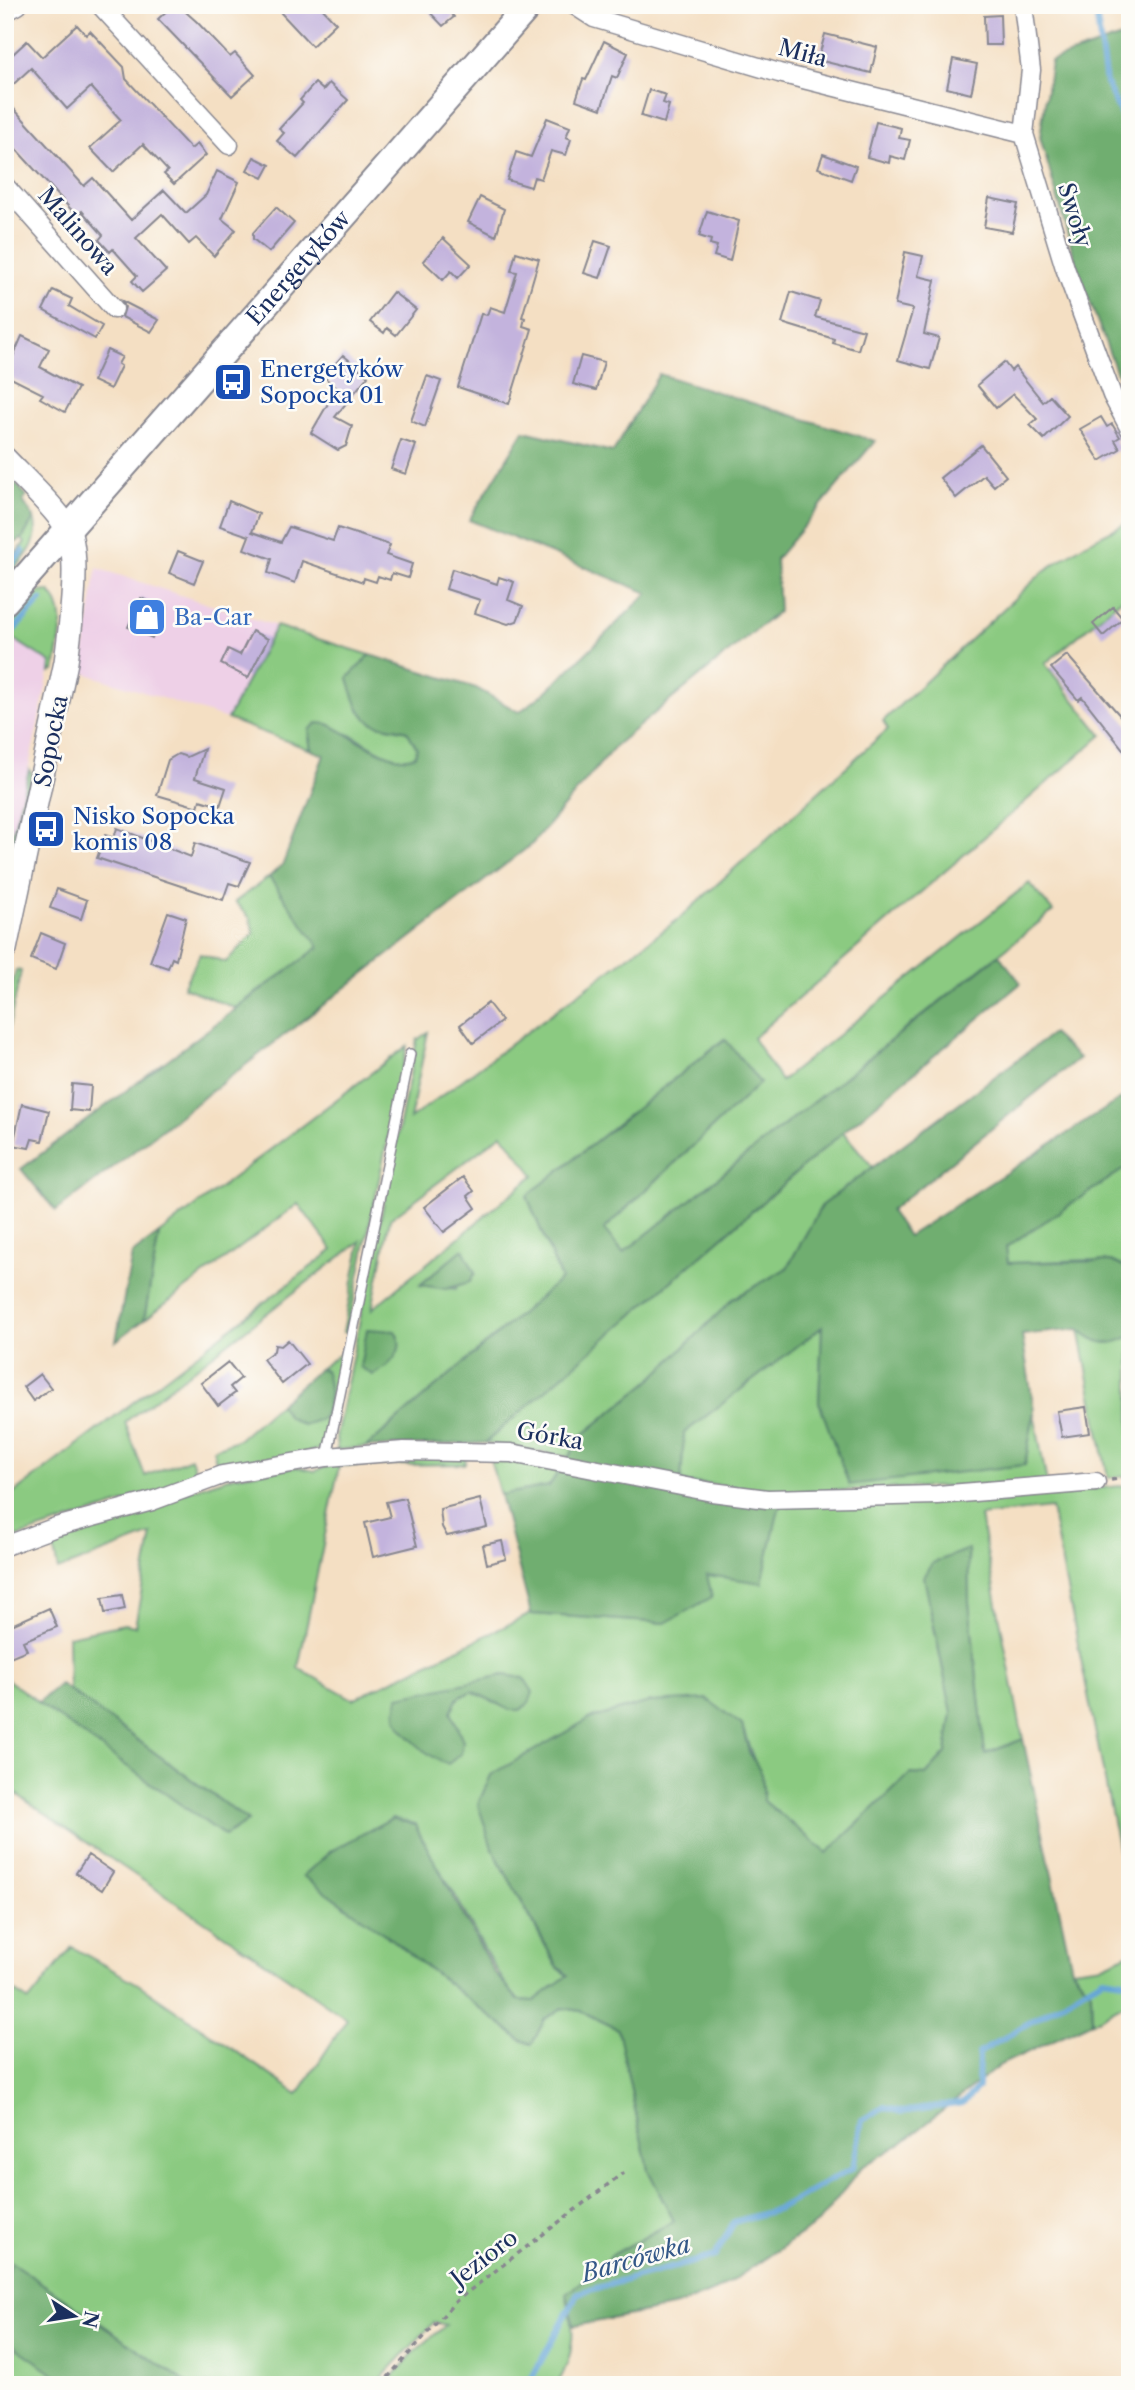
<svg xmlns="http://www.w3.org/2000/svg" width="1135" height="2390" font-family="'Libre Caslon Text',serif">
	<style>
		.built { fill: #eed0e7 }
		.green { fill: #8bca81; stroke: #537c70; stroke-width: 2; fill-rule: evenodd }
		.forest { fill: #70ae6f; stroke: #466e66; stroke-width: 2 }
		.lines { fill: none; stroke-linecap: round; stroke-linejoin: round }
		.stream { stroke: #63a4d6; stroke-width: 6 }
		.building { fill: #c3b3dd }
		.service-casing { stroke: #888790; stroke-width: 12 }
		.minor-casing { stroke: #888790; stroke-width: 21 }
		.tertiary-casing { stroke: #888790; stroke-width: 26 }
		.secondary-casing { stroke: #888790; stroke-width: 30 }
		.path { stroke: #888790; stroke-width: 3.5; stroke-dasharray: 5 5; stroke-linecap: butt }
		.service { stroke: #fff; stroke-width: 9 }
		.minor { stroke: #fff; stroke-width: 18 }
		.tertiary { stroke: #fff; stroke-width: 23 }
		.secondary { stroke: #fff; stroke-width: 26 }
		.labels { text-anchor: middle; stroke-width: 5; stroke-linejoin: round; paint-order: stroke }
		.street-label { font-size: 23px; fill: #1b2f5e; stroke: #fdfcf7 }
		.transit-label { font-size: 23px; fill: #164399; stroke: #fdfcf7; text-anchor: start }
		.shop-label { font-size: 23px; fill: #366cbe; stroke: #fdfcf7; text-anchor: start }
		.water-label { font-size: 24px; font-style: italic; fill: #345888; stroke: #fdfcf7 }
	</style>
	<rect width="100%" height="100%" fill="#fdfcf7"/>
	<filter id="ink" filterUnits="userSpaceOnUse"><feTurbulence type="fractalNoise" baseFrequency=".0143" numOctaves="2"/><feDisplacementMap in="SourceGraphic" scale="14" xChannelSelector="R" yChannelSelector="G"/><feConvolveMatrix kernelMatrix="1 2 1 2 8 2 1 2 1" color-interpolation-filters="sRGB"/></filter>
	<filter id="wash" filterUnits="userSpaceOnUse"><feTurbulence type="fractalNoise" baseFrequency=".00686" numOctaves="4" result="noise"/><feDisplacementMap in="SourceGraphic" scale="28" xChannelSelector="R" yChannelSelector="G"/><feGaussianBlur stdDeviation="1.57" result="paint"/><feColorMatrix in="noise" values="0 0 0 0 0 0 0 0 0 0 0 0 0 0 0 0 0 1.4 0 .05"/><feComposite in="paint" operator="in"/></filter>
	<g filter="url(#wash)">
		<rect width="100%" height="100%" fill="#f4dfc3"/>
		<!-- built -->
		<path class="built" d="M97,568l179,58 -49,93 -146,-47z
			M12,638l39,25 -39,182 -7,-3v-196z"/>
		<!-- green -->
		<path class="green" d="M34,518c8,27 -12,42 -29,61v-14l20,-22 -3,-4z
			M1130,521v71l-85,72 57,71 -349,303 28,43 248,-198 24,28 -429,342 -20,-23 156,-147 -36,-44 -197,157 34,83 -195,168 -29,3 -1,-13 81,-397 11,-8 -18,87 270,-201 208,-189 -5,-8 161,-150 42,-28zM502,1134l32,41 -162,134 18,-90zM462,1250l-6,39 -35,-4v-1z
			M49,591c21,22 10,51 6,79l-5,2 1,-9 -39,-25 -7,8v-16l34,-38z
			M276,626l94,29 -22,23 11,32 19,15 29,6 10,17 -2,8c-22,11 -46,-15 -67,-22 -10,-4 -28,2 -39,4l2,12 -84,-31z
			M29,770l3,3 -21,95 -6,-1v-5z
			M269,877l51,70 -85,61 -52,-21 17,-33 26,8 28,-29 -4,-15 -15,-16z
			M16,970l5,1 -16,74v-29z
			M407,1046l-60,287 -4,-1 18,-91 -236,181 20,54 46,-18 7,21 -193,62v-41l328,-250 -35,-46 -154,116 15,-86z
			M843,1132l30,35 -51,38 -35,63 -54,31 -81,80 -68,55 -15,23 -84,-14z
			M1130,1165v105l-41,-10 -81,3 -2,-16z
			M822,1327l-3,75 206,63 9,-52 13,70 -250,9 -116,-10 3,-49z
			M1079,1329c16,13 33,18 51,7v139l-22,3z
			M344,1351l-23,98 -102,24 -6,-24 26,-10 40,-35 9,13 15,8 22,-55 -6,-1z
			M466,1454l-1,10 -126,2 -41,202 55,31 178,-85 134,9 42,-48 73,-71 219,-6 131,-13v422l-79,-399 -71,8 43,223 -38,15 -16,-152 -1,-52 -35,13 -4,41 23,109 -6,40 -20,22 -16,-1 -83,79 -63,-52c-3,-30 -14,-48 -22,-76l-250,123 65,119 11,9 -34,25 -16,-1c-25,-30 -39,-61 -57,-94 -15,-29 -33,-51 -46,-82l-23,-6 -61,33 -27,25 74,53 143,111 11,4 13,-25 17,-11 19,3 37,18 30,141 26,51 -60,33 -47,40c8,35 9,59 -10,91h-171l27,-32 33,-28 -12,-3 -59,63h-185l-185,-127v-273l24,16 43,-54 66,37 160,110 49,-75c-113,-80 -229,-153 -342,-233v-108l220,158 22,-16 -178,-130 -1,-54 56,-12 11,2 17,-92 -94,36 -7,-34 183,-60 63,-9 18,4 25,-9zM504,1675l25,28 -9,7h-10l-38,-19 -15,8 -6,13 12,29 -54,-6 -9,-8 76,-44z
			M489,1455l73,10 -13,21 -49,9z
			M1130,1953v48l-38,21 -1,-30 -19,-23 31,-4z
			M17,2347l54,38h-66v-23z"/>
		<!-- forest -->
		<path class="forest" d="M1130,34v374l-52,-138 -38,-133 11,-76z
			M659,374l216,67 -99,118 3,52 -163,134 -84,99 -476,367 -35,-42 298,-222 -50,-70 14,-13 41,-109 -13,-5 -2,-20 8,-7 11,1c21,10 67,43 87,32l2,-8 -10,-17c-10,-4 -19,-3 -29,-6 -20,-6 -25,-30 -30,-47l22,-23 106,33 43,24 27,-20 102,-99 -179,-73 55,-89 89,21z
			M5,472l22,24 -4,5 11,17 -12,21 -17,9z
			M999,955l22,28 -178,149 -358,311 -119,4 195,-168 -34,-83 198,-157 35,44 -156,146 19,24z
			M1052,1034l27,24 -189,153 18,25 222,-143v72l-124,82 2,16 103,-2 19,9v66c-20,12 -34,8 -51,-7l-57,6 12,75 -9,55 -176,20 -30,-83 3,-75 -138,106 -3,49 99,22 -18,79 -55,-8 5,22 -47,26 -134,-9 -31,-119 49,-9 35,-52 68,-55 81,-80 54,-31 35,-63z
			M159,1234l-15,86 -28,21 16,-87z
			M463,1249l12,24 -5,9 -24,7 -26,-4z
			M367,1329l28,2c13,19 -5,35 -22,44l-13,-8z
			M319,1369l6,1c6,16 6,34 -3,49l-19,6 -15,-8 -9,-13z
			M968,1549l1,53 16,152 38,-15 49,230 19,23 1,30 -92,43 -98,78 -40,24 -44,56 -97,65 -44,18 -103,20 -8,-32 48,-40 60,-33 -26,-51 -30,-141 -37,-18 -19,-3 -17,11 -13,25 -11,-4 -143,-111 -75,-53 28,-25 61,-33 23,7 79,147 24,28 16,1 34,-26 -10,-8 -66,-119 -14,-44 13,-29 98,-56 60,-17 58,-3 35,26 7,27 13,22 2,27 63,52 83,-79 16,1 20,-22 6,-40 -28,-136 9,-14z
			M504,1675l20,3 9,14 -4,11 -9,7h-10l-38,-19 -15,8 -6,13 12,29 -2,13 -13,10c-15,-4 -52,-33 -52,-50 0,-5 2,-12 3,-17z
			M60,1684l9,6 179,131 -23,15 -187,-133z
			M11,2262l179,123h-119l-66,-45v-53z"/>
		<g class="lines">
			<!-- stream -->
			<path class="stream" d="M1095,5l11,78 24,50
				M5,572l18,-21
				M5,640l36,-40
				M528,2385l50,-92 137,-37 19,-34 45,-13 74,-41 9,-48 22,-13 18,5 61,-9 15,-15 1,-35 124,-75 27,4"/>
		</g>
		<g id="blocks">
			<!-- building -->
			<path class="building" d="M173,5h5l19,17 33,35 5,-4 20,22 -23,21 -74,-77z
				M290,5h29l17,18 -24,23 -31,-33z
				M423,5h20l11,12 -11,9z
				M1000,15l1,30h-16l-1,-29z
				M77,25l9,10 4,-4 34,36 2,12 65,70 6,-5 9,11 -32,29 -10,-10 4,-3 -25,-27 -30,28 -23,-24 31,-28 -30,-33 -24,22 -36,-41 -26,24v-28l8,-10 14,-13 15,16z
				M825,34l52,13 -6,26 -53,-13z
				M604,41l24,12 -11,25 -5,-2 -11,33 -25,-9 7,-21 3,1z
				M953,59l24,5 -6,30 -24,-6z
				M315,83l8,7 6,-7 19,17 -51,58 -20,-17 7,-8 -5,-4 24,-26 -3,-3z
				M649,90l17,5 -3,8 6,2 -5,18 -23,-7z
				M5,99l79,87 9,-8 38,42 33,-30 22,23 20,-18 11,-24 22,11 -17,37 14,11 -22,26 -18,-18 -7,6 -27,-30 -26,24 30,33 -24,21 -10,-11 5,-5 -24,-27 -3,3 -11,-12 4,-5 -21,-24 -5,5 -72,-79z
				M547,118l23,9 -4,10 5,2 -5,16 -15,-4 -10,28 -7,-2 -3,10 -24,-7 9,-28 15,5z
				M876,122l25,6 -2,10 11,2 -5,20 -15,-4 -1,7 -22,-6z
				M823,154l33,12 -5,14 -33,-12z
				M254,157l16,8 -7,13 -16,-8z
				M480,197l24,12 -8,27 -28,-14z
				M989,198l29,6 -6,28 -28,-5z
				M276,207l18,16 -25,29 -16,-13v-6z
				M707,211l32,10 -9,40 -16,-5 3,-10 -7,-2 1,-4 -12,-4z
				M443,238l28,26 -13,14 -7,-7 -8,9 -20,-19z
				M595,241l16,5 -11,32 -16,-5z
				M516,252l23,7 -17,58 3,1 -2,8 9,3 -23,75 -51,-17 23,-73 6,1 3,-8 15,5 12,-40 -6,-1z
				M905,252l18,4 -5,20 17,4 -11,54 15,4 -9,31 -32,-9 15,-51 -18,-4z
				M53,290l19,9 -3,7 33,20 -7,13 -52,-29z
				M393,292l23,18 -20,25 -9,-7 -3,5 -14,-11z
				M791,292l29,9 -5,16 49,13 -6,20 -25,-7 1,-4 -52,-16z
				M122,301l37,19 -8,12 -29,-15 3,-10z
				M22,336l27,13 -9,18 38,21 -13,24 -25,-14 3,-4 -38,-19z
				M107,350l15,7 -4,7 3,2 -11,23 -17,-8z
				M343,355l25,21 -33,41 17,9 -6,20 -8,4 -27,-17 26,-45 -13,-11z
				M581,356l23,6 -8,28 -23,-6z
				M1004,362l7,9 4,-4 28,35 7,-6 18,20 -24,23 -14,-14 7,-6 -24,-25 -17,14 -19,-23z
				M427,376l14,5 -16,46 -14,-6z
				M1101,417l6,10 5,-3 8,13 -5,3 5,9 -20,12 -20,-32z
				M401,440l15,5 -10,29 -15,-5z
				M981,445l25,31 -12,10 -10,-11 -28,23 -16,-20z
				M229,501l30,13 -7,18 29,10 8,-15 44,14 5,-13 52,17 -4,10 26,9 -4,14 -16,-5 -2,7 -12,-4 -2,6 -12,-4 -1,4 -61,-21 -7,22 -27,-10 4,-14 -28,-10 5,-13 -29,-10z
				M178,551l25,10 -9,22 -25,-10z
				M452,569l45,15 2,-7 15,5 -6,18 15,6 -6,15 -9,3 -33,-11 5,-13 -34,-11z
				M141,598l24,11 -13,29 -24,-11z
				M1113,607l10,12 -20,17 -10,-12z
				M252,631l16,8 -20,39 -27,-14 7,-15 12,6z
				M1067,655l63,72v31l-48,-61 -4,3 -27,-32z
				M204,749l-9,29 31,10 -6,18 -20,-6 -2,7 -41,-12 11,-35 10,-6 9,3z
				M117,828l74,29 4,-14 55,19 -11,24 -10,-3 -6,17 -126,-42 8,-23 9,3z
				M57,889l30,11 -6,19 -31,-11z
				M168,912l18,6 -10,42 -4,-2 -4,10 -18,-6z
				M41,933l24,10 -9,26 -25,-10z
				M488,1003l14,18 -29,22 -13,-18z
				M72,1084l19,2 -2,26 -19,-2z
				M22,1104l27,7 -7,30 -10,-2 -3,9 -16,-3z
				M463,1177l11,14 -6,5 8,12 -32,24 -20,-25z
				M288,1340l19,24 -25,20 -19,-25 11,-8 1,-6 6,1z
				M228,1362l13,16 -11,9 5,6 -17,13 -17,-23z
				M40,1374l11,14 -18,13 -10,-14z
				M1086,1407l4,26 -28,4 -5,-26z
				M405,1498l12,48 -44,11 -8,-34 25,-6 -4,-15z
				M480,1499l7,28 -40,9 -5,-9 -2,-18z
				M502,1541l4,18 -19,5 -4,-19z
				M122,1595l3,14 -20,4 -3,-15z
				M49,1608l8,19 -34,14 4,9 -22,9v-31z
				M88,1855l25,17 -11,18 -26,-17z"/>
		</g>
	</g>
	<g filter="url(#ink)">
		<use href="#blocks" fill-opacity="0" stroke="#888790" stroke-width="2"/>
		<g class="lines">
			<defs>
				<path id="service" d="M327,1457l83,-403"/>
				<path id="minor" d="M100,5l129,140
					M574,5l20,13 185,55 245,61
					M1023,5l8,65 -7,64 41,134 47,127 18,34
					M5,12l13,-7
					M5,186l109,123
					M5,1546l51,-19 96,-26 70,-26 105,-18 77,-6 107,2 201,39 55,7 170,-4 159,-13"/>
				<path id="tertiary" d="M5,459c15,16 57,55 64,73 11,28 1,99 -3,130l-61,287"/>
				<g id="secondary">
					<path id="s1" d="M5,601l524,-596"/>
				</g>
			</defs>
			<!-- service casing -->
			<use href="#service" class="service-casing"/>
			<!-- minor casing -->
			<use href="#minor" class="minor-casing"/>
			<!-- tertiary casing -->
			<use href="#tertiary" class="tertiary-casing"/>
			<!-- secondary casing -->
			<use href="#secondary" class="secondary-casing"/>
			<!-- path -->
			<path class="path" d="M1111,1480l19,-3
				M381,2385l75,-84 167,-128"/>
			<!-- service -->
			<use href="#service" class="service"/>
			<!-- minor -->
			<use href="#minor" class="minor"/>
			<!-- tertiary -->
			<use href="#tertiary" class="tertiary"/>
			<!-- secondary -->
			<use href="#secondary" class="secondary"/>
		</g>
	</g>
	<!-- icons -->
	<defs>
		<symbol id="bus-square" viewBox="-11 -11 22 22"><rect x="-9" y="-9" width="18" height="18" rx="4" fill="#1a4fb4" stroke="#fdfcf7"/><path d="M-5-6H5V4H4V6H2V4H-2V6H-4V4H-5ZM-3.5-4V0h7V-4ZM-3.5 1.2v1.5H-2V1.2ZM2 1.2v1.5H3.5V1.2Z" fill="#fff"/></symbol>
		<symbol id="shop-square" viewBox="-11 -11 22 22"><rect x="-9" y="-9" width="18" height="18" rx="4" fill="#3f7fe0" stroke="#fdfcf7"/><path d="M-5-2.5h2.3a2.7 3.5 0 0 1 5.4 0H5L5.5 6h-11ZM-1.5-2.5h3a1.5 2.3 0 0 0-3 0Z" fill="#fff"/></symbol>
	</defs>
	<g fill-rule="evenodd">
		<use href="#bus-square" x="211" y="360" width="44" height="44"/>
		<use href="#shop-square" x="125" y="595" width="44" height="44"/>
		<use href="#bus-square" x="24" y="807" width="44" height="44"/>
	</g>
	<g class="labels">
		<!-- street labels -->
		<g class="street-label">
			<text transform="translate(803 53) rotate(15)" y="8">Miła</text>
			<text transform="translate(1075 215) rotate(73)" y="8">Swoły</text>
			<text transform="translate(78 231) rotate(49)" y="8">Malinowa</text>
			<text dy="8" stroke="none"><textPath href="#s1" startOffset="444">Energetyków</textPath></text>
			<text transform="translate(51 741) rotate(-79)" y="8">Sopocka</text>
			<text transform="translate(550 1436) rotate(10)" y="8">Górka</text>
			<text transform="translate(484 2258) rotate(-38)" y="8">Jezioro</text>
		</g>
		<!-- transit labels -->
		<g class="transit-label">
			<text x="260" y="377">Energetyków<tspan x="260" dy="26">Sopocka 01</tspan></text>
			<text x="73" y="824">Nisko Sopocka<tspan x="73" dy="26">komis 08</tspan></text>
		</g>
		<!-- shop labels -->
		<g class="shop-label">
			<text x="174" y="625">Ba-Car</text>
		</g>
		<!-- water labels -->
		<g class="water-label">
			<text transform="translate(636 2259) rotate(-16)" y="8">Barcówka</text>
		</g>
	</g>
	<!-- margin -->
	<rect width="1135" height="2390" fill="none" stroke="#fdfcf7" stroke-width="28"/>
	<!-- north arrow -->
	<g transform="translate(74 2316) rotate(102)" stroke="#fdfcf7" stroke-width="5" paint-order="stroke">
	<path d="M0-5L12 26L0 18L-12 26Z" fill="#1b2f5e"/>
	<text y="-10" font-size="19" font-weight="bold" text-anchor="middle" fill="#1b2f5e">N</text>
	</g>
</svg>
